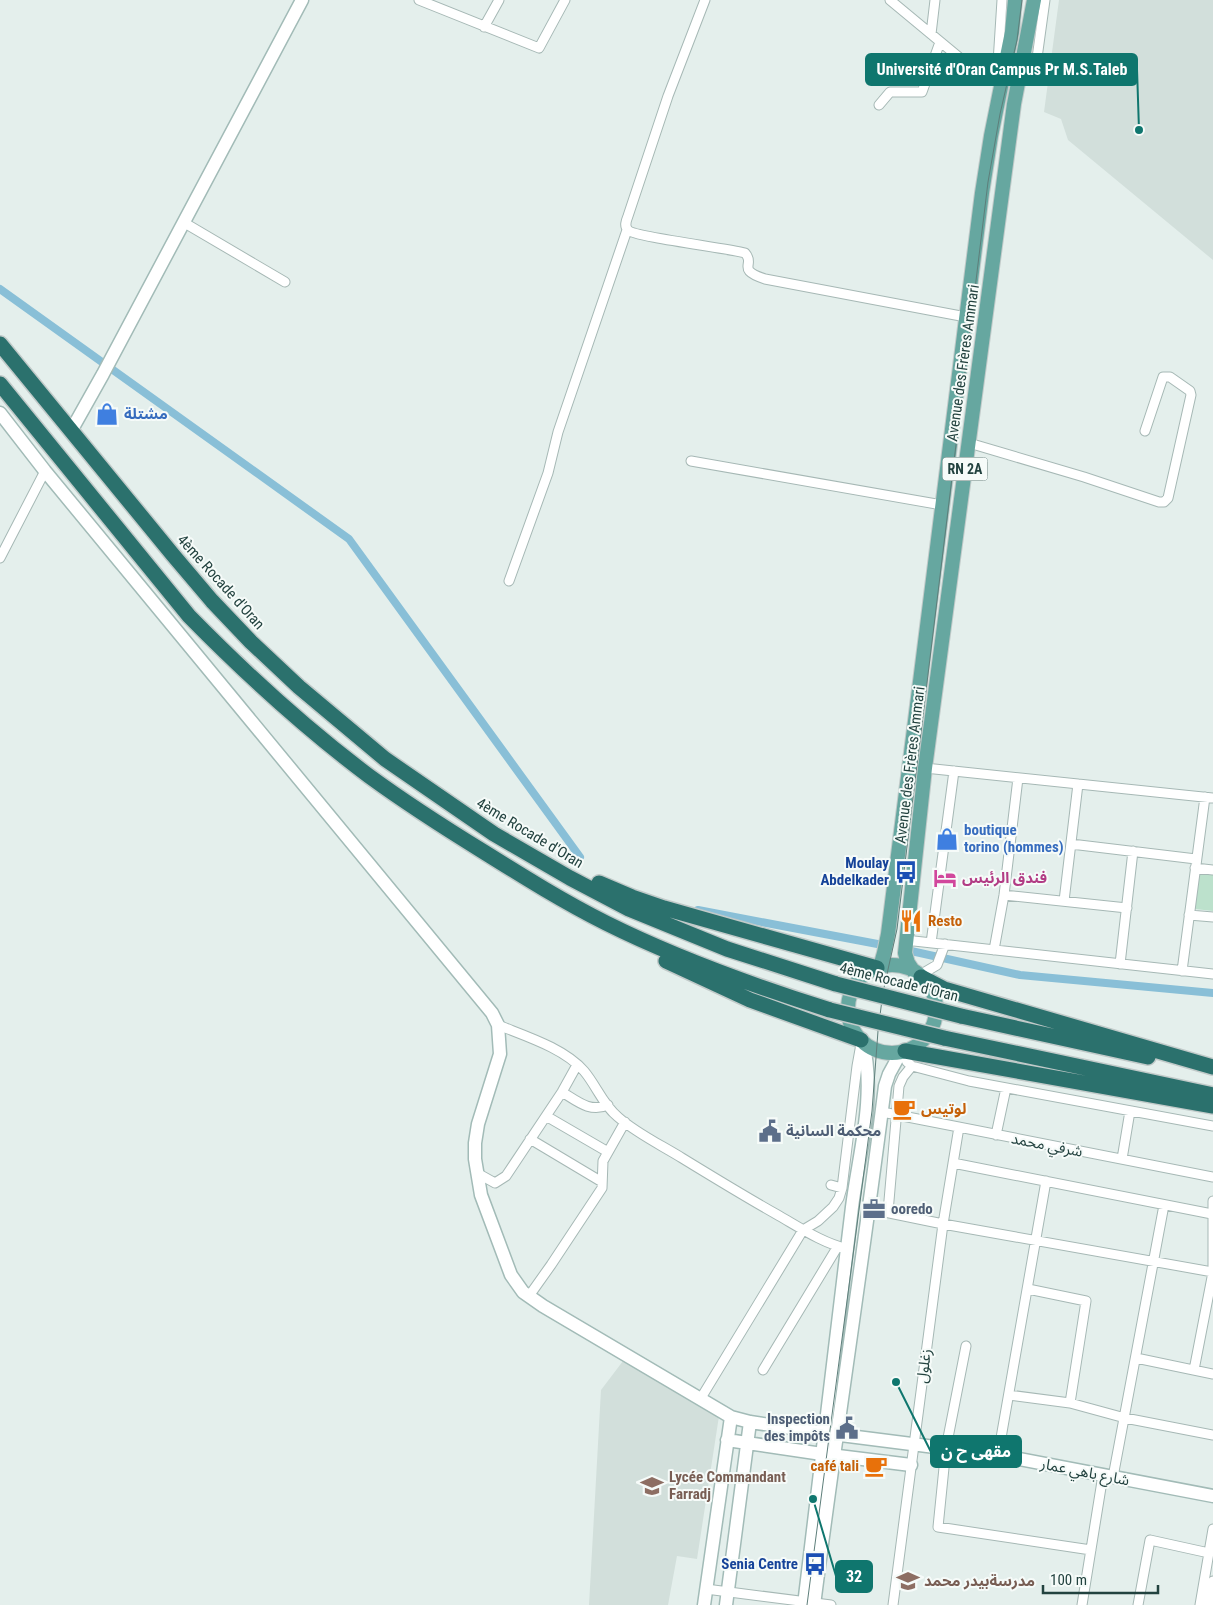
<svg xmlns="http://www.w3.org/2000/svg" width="1213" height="1605" font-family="'Roboto Condensed','Noto Sans Arabic',sans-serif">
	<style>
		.built { fill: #d2dfdb }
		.green { fill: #bce1cc }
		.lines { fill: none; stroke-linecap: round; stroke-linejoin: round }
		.canal { stroke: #89bfd7; stroke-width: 8 }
		.minor-casing { stroke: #a6b8b5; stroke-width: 11 }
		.secondary-casing { stroke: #a2bbb7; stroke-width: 15 }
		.primary-casing { stroke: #c1cac9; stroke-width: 16 }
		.motorway-casing { stroke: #c1cac9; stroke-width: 18 }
		.minor { stroke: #fff; stroke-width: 9 }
		.secondary { stroke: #fff; stroke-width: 12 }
		.primary { stroke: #66a7a0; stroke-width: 14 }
		.motorway { stroke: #2b716d; stroke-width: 15 }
		.tram { stroke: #5d7e7a; stroke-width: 1 }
		.motorway-bridge-casing { stroke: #c1cac9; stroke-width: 18; stroke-linecap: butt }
		.motorway-bridge { stroke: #2b716d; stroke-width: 15 }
		.labels { text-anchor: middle; stroke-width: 4; stroke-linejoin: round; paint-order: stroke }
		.shield { fill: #f6fbf9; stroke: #627a77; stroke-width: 1 }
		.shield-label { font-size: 14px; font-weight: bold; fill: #22423f }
		.street-label { font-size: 15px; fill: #22423f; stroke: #f6fbf9 }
		.shop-label { font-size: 15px; font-weight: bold; fill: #366cbe; stroke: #f6fbf9; text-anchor: start }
		.transit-label { font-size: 15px; font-weight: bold; fill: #164399; stroke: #f6fbf9; text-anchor: end }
		.hotel-label { font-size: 15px; font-weight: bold; fill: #b23c85; stroke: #f6fbf9; text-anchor: start }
		.food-label { font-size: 15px; font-weight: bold; fill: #c56008; stroke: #f6fbf9; text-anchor: start }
		.service-label { font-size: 15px; font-weight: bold; fill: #4e5e75; stroke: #f6fbf9; text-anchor: start }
		.education-label { font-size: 15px; font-weight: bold; fill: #785e54; stroke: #f6fbf9; text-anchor: start }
		.leader { fill: none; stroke: #0f766e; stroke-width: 2 }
		.callout-dot { fill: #0f766e; stroke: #f6fbf9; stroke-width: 2 }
		.callout { fill: #0f766e; stroke: #0f766e; stroke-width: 2 }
		.callout-label { font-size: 16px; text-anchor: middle; font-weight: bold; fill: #fff }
	</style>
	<rect width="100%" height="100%" fill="#e4efec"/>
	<!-- built -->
	<path class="built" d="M1059,0h154v260l-145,-120 -7,-21 -17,-7z
		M623,1361l96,55 -22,143 -20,-3 -9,49h-79l12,-215z"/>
	<!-- green -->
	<path class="green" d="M1199,872l14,2v37l-18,-2z"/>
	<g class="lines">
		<!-- canal -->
		<path class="canal" d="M0,289l349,250 231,318
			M698,910l190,36
			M902,949l118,26 193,18"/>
		<defs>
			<path id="minor" d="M419,0l120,48 26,-48
				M705,0l-37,96 -40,120c-2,5 -4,10 0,14 6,7 99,18 117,23 11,12 -10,16 20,26l201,38
				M890,0l94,78h23
				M484,27l15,-27
				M931,34l4,-34
				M1020,77l9,-8 8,-11 8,-58
				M997,78l5,-78
				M879,105l11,-13h32l18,-50
				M183,222l102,60
				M969,443l115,34 75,25h5l4,-4 23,-103 -1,-4 -20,-14h-7l-18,54
				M691,461l251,44
				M0,558l45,-87
				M509,581l39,-108 10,-41 69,-202
				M925,768l288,30
				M1071,844l125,15
				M1195,868l18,2
				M1004,895l123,13
				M1064,901l14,-117
				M1189,915l24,2
				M905,940l308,34
				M931,943l23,-172
				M994,950l10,-55 14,-117
				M1120,964l13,-113
				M1182,971l23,-174
				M920,975l17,-10 8,-21
				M498,1025c27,11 66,23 86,46 12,14 19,34 34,46 18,16 43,28 64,41 31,19 62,38 94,56 23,13 46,29 72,35
				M902,1052l5,10 5,4 57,15 244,45
				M562,1092c15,9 28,21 46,13
				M882,1112l331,65
				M546,1116l62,36
				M996,1135l10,-47
				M530,1139l72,43
				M1122,1159l8,-48
				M953,1163l259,51
				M477,1173l18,10 11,-7 56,-84 15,-27
				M831,1185l11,3
				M870,1209l73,15 270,48
				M888,1212l11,-126 4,-9 9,-11
				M1028,1289l58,12 -16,102
				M529,1296l22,-31 51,-77 1,-27 22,-39
				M966,1346l-20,102 -8,79 153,23
				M1136,1358l77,16
				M763,1370l75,-124
				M1194,1370l19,-98v-71
				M1009,1395l61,8 55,15 88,17
				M701,1398l102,-168 15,-9 15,-14 6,-9 3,-10 15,-122 4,-22
				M998,1455l48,-274
				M1113,1477l51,-272
				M706,1589l125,16
				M893,1605l50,-381 16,-97
				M1082,1605l21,-130
				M1138,1605l12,-65 59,13
				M1200,1605l13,-76
				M1209,1605l4,-24"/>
			<path id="secondary" d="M0,413l45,58 447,542 6,12 2,29 -22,70 -3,19v16l6,36 30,80 12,17 20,14 188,111 19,5 75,11 173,22 215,41
				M71,431l32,-57 199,-374
				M727,1440l95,14 89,11
				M704,1605l27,-188
				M726,1605l24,-183
				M804,1605c16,-133 32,-265 48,-398 7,-55 24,-110 11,-165
				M814,1605c22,-173 49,-345 71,-519l4,-12 12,-22"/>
			<path id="primary" d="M848 1009a44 44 0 1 1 88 0a44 44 0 1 1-88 0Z
				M880,967l4,-14 4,-19 94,-741 9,-57 21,-104 3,-32
				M914,972l-6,-9 -3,-10 20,-185 89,-664 20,-104"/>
			<path id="motorway" d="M0,344l173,211 39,46 39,41 48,45 86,72 109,75 76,44 59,31 98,40 109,35
				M0,384l189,232c57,58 116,112 180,160 37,27 76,52 115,76 40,25 80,50 122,71 72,36 148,63 224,87
				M599,883l33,14 32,11 213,60
				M666,961l84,39 111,40
				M921,977l23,12 269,78
				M961,1016l187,41
				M944,1038l269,57
				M905,1051l308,55"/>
		</defs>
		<!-- minor casing -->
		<use href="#minor" class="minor-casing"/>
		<!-- secondary casing -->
		<use href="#secondary" class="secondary-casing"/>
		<!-- primary casing -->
		<use href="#primary" class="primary-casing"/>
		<!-- motorway casing -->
		<use href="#motorway" class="motorway-casing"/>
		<!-- minor -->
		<use href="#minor" class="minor"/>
		<!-- secondary -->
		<use href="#secondary" class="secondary"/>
		<!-- primary -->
		<use href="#primary" class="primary"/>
		<!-- motorway -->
		<use href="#motorway" class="motorway"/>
		<!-- tram -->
		<path class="tram" d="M807,1605l65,-494 6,-80 5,-39 14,-63 91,-747 12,-68 17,-74 5,-40"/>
		<defs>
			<path id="motorway-bridge" d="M836,984l125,32
				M830,1010l114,28"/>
		</defs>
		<!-- motorway-bridge casing -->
		<use href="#motorway-bridge" class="motorway-bridge-casing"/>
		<!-- motorway-bridge -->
		<use href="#motorway-bridge" class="motorway-bridge"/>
	</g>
	<!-- icons -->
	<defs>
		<symbol id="shop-bare" viewBox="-9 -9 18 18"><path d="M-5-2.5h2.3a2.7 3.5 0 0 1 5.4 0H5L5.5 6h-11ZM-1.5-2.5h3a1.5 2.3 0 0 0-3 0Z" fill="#3f7fe0" stroke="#f6fbf9" stroke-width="2.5" paint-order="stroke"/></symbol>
		<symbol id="bus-bare" viewBox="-9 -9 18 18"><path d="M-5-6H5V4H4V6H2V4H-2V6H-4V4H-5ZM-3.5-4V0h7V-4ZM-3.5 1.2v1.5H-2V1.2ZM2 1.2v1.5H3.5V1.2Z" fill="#1a4fb4" stroke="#f6fbf9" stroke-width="2.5" paint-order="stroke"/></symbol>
		<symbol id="hotel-bare" viewBox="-9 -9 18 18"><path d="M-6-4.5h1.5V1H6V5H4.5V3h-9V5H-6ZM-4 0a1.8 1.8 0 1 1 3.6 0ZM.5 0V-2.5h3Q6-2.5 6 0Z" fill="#d1479c" stroke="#f6fbf9" stroke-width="2.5" paint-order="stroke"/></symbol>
		<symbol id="restaurant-bare" viewBox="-9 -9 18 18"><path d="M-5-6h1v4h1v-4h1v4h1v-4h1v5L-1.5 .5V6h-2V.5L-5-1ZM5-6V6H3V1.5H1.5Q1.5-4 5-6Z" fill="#e8710a" stroke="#f6fbf9" stroke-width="2.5" paint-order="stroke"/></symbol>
		<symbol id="cafe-bare" viewBox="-9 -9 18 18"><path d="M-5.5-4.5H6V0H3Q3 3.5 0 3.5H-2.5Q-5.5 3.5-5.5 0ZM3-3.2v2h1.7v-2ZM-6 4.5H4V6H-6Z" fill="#e8710a" stroke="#f6fbf9" stroke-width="2.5" paint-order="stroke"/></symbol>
		<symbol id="civic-bare" viewBox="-9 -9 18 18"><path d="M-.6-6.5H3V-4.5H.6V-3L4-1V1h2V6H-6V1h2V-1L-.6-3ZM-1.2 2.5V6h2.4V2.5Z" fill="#5c6f8a" stroke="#f6fbf9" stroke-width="2.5" paint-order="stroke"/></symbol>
		<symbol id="office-bare" viewBox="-9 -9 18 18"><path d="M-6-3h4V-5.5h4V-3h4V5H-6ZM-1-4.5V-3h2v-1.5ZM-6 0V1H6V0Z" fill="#5c6f8a" stroke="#f6fbf9" stroke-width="2.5" paint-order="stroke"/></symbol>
		<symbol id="school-bare" viewBox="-9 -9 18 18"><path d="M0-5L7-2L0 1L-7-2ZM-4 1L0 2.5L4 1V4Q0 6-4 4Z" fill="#8d6e63" stroke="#f6fbf9" stroke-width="2.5" paint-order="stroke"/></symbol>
	</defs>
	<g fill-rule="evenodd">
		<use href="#shop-bare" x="91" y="398" width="32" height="32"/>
		<use href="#shop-bare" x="931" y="823" width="32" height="32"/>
		<use href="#bus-bare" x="890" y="856" width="32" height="32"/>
		<use href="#hotel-bare" x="929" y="862" width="32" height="32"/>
		<use href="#restaurant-bare" x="895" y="905" width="32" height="32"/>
		<use href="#cafe-bare" x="888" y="1093" width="32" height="32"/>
		<use href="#civic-bare" x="754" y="1115" width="32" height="32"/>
		<use href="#office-bare" x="858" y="1193" width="32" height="32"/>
		<use href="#civic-bare" x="831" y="1412" width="32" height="32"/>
		<use href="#cafe-bare" x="860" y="1450" width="32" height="32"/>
		<use href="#school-bare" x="636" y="1470" width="32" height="32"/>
		<use href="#bus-bare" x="799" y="1548" width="32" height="32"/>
		<use href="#school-bare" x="892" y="1565" width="32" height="32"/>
	</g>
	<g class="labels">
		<!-- shield labels -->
		<rect class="shield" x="942.5" y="457.5" width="45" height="23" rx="4"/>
		<g class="shield-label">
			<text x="965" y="474">RN 2A</text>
		</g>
		<!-- street labels -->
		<g class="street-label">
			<text transform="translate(963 363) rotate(-82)" y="5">Avenue des Frères Ammari</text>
			<text transform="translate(221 582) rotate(48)" y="5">4ème Rocade d'Oran</text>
			<text transform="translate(910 765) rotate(-83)" y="5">Avenue des Frères Ammari</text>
			<text transform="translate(530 833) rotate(31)" y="5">4ème Rocade d'Oran</text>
			<text transform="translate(899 982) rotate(14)" y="5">4ème Rocade d'Oran</text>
			<text transform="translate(1047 1145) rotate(11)" y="5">شرفي محمد</text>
			<text transform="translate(924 1366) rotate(-82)" y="5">زغلول</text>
			<text transform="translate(1085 1472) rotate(11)" y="5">شارع باهي عمار</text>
		</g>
		<!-- shop labels -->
		<g class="shop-label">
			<text x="124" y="419">مشتلة</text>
			<text x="964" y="835">boutique<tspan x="964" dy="17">torino (hommes)</tspan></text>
		</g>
		<!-- transit labels -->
		<g class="transit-label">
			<text x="889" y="868">Moulay<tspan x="889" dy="17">Abdelkader</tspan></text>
			<text x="798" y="1569">Senia Centre</text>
		</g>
		<!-- hotel labels -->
		<g class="hotel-label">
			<text x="962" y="883">فندق الرئيس</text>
		</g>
		<!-- food labels -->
		<g class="food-label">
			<text x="928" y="926">Resto</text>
			<text x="921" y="1114">لوتيس</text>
			<text x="859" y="1471" text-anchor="end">café tali</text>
		</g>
		<!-- service labels -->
		<g class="service-label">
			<text x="786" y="1136">محكمة السانية</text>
			<text x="891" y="1214">ooredo</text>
			<text x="830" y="1424" text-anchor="end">Inspection<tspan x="830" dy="17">des impôts</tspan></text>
		</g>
		<!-- education labels -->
		<g class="education-label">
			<text x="669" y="1482">Lycée Commandant<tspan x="669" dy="17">Farradj</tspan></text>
			<text x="924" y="1586">مدرسةبيدر محمد</text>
		</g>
	</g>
	<!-- callouts -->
	<path class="leader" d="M1139 130L1137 69M896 1382L931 1452M813 1499L836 1576"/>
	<g class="callout-dot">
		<circle cx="1139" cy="130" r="5"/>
		<circle cx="896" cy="1382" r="5"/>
		<circle cx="813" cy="1499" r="5"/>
	</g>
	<g class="callout">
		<rect x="866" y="54" width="271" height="31" rx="5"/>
		<rect x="931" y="1436" width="90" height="31" rx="5"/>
		<rect x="836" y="1561" width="36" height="31" rx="5"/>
	</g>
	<g class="callout-label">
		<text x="1002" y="75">Université d'Oran Campus Pr M.S.Taleb</text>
		<text x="976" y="1457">مقهى ح ن</text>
		<text x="854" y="1582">32</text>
	</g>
	<!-- scale -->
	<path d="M1043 1585v8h115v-8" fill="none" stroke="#22423f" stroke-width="2.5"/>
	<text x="1050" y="1585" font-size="15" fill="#22423f" stroke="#f6fbf9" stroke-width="4" paint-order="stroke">100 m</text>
</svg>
